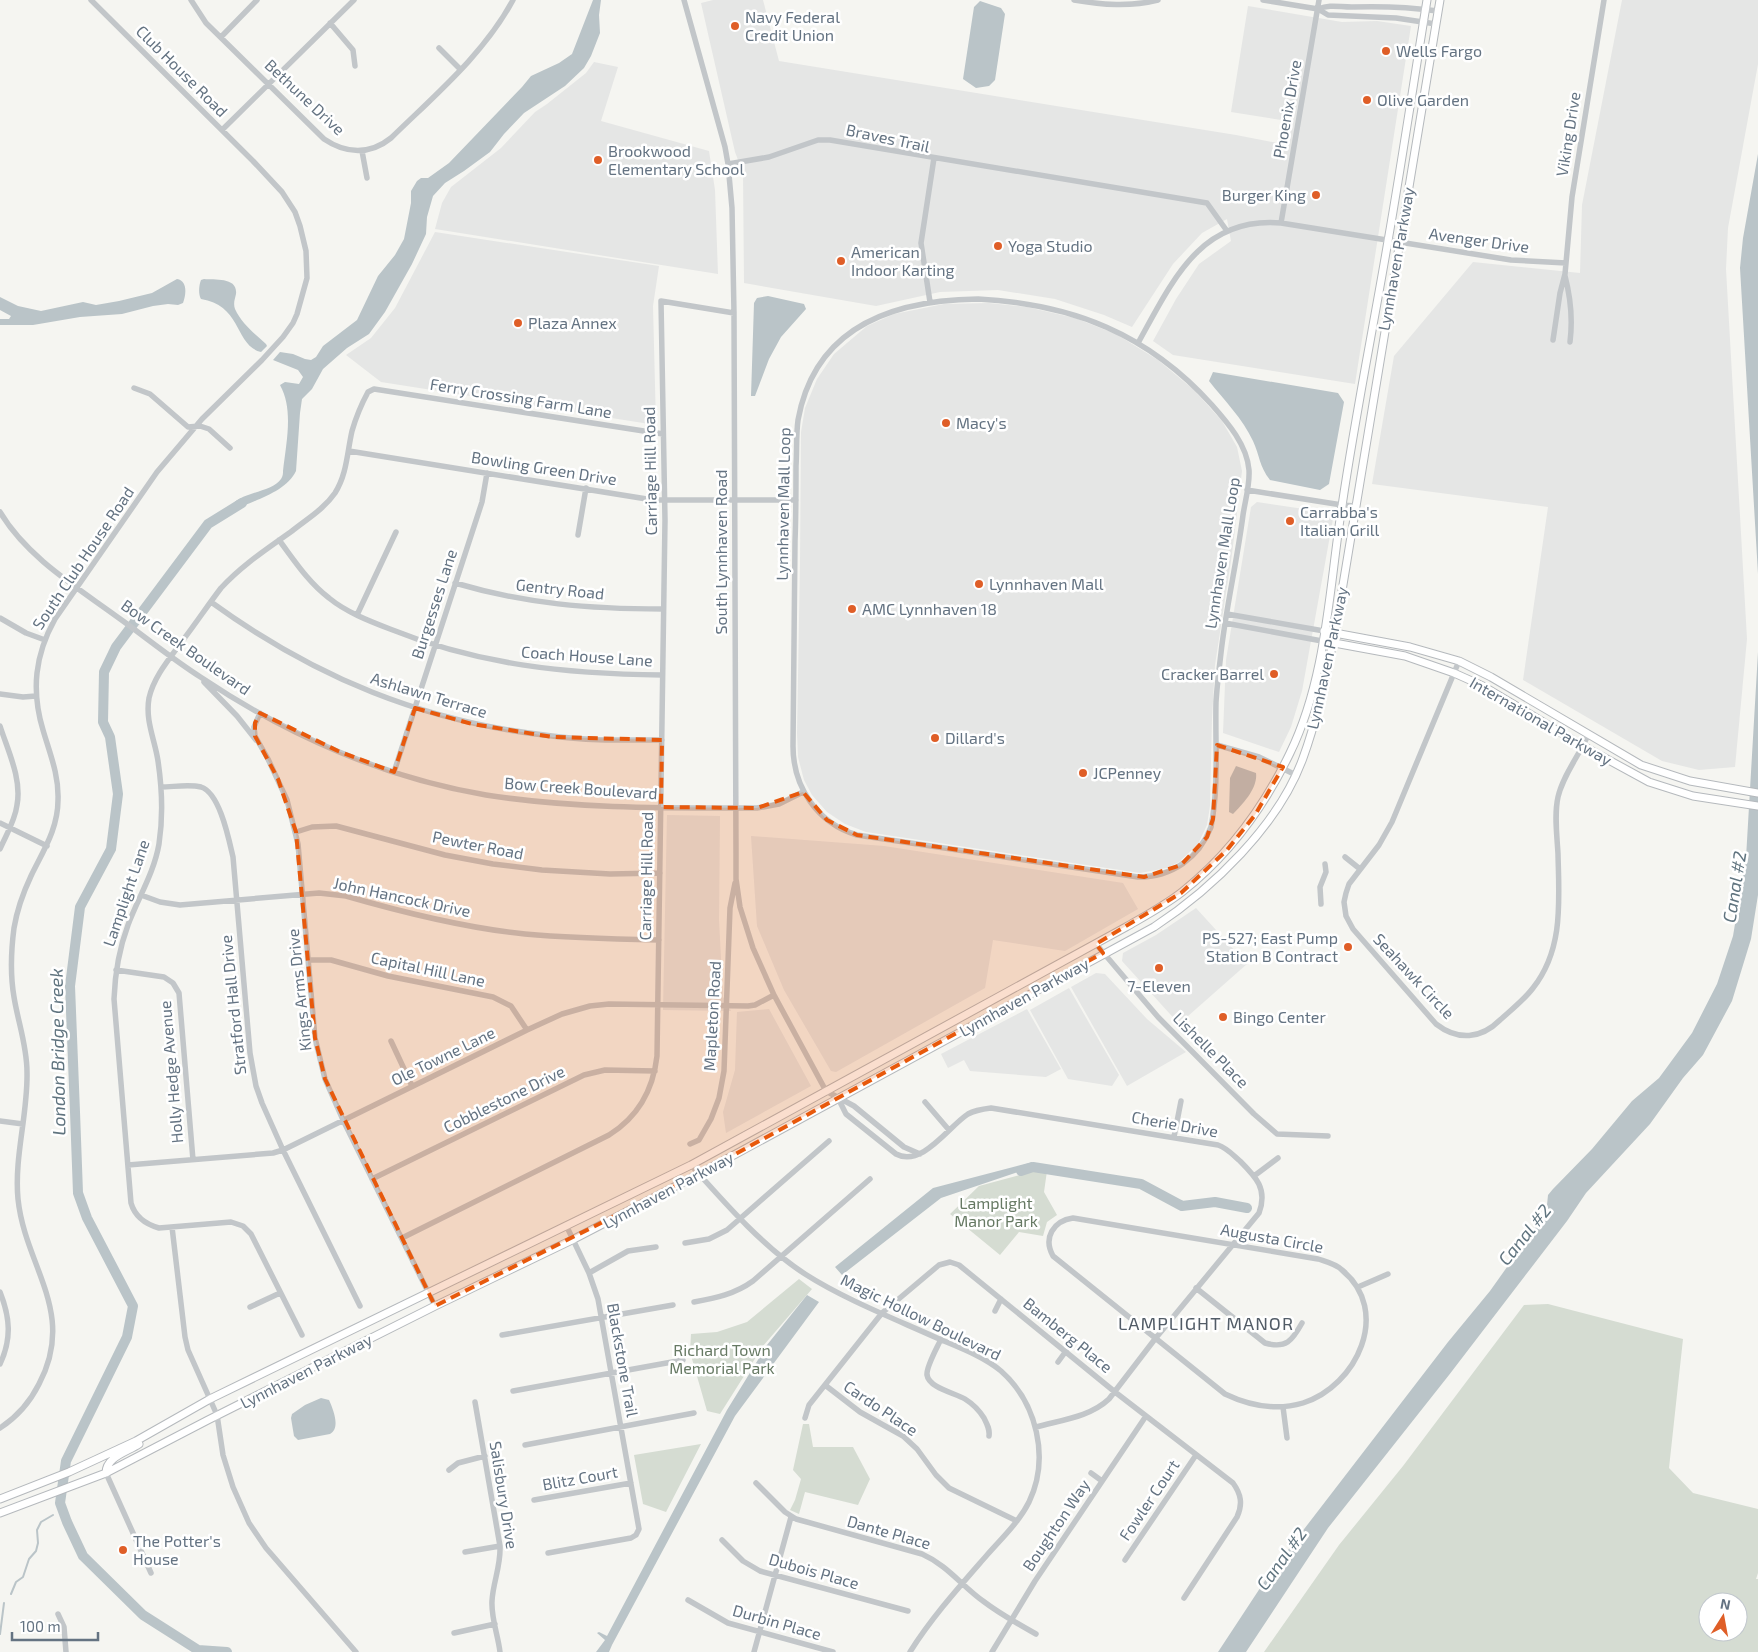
<svg xmlns="http://www.w3.org/2000/svg" width="1758" height="1652" font-family="'Exo 2',sans-serif">
	<style>
		.built { fill: #e5e6e5 }
		.green { fill: #d5dcd2; fill-rule: evenodd }
		.water { fill: #bac4c8 }
		.lines { fill: none; stroke-linecap: round; stroke-linejoin: round }
		.stream { stroke: #bac4c8; stroke-width: 2 }
		.river { stroke: #bac4c8; stroke-width: 10 }
		.major-casing { stroke: #b5b9bd; stroke-width: 9 }
		.minor { stroke: #c2c6c9; stroke-width: 5.5 }
		.major { stroke: #fff; stroke-width: 7 }
		.marked { fill: #e8590c; fill-opacity: 0.2; stroke: #e8590c; stroke-width: 4; stroke-dasharray: 10 6; stroke-linejoin: round }
		.poi-dot { fill: #df5e27; stroke: #fff; stroke-width: 2 }
		.labels { text-anchor: middle; stroke-width: 5; stroke-linejoin: round; paint-order: stroke }
		.poi-label { font-size: 16px; fill: #647382; stroke: #fff; text-anchor: start }
		.street-label { font-size: 16px; fill: #647382; stroke: #fff }
		.park-label { font-size: 16px; fill: #667963; stroke: #fff }
		.water-label { font-size: 18px; font-style: italic; fill: #60747f; stroke: #fff }
		.neighbourhood-label { font-size: 18px; letter-spacing: 1px; fill: #525c67; stroke: #fff }
	</style>
	<rect width="100%" height="100%" fill="#f5f5f1"/>
	<!-- built -->
	<path class="built" d="M713,0h50l16,61 457,74 52,10 4,-28h-10l-1,3 -50,-8 17,-106 94,16 35,-1 34,5 -56,358 -182,-29 -20,-14 23,-42 23,-35 32,-23 -4,-22 -25,14 -29,31 -41,63 -28,-12 -49,-16 -57,-9 -58,2 -64,14 -132,-23 -1,-110 -8,-21 -34,-149z
		M1622,0h136v64l-30,164 -2,41 21,370 -12,128 -36,3 -37,-9 -139,-81 25,-173 -176,-23 22,-128 79,-94 107,11 2,-68z
		M594,62l24,5 -17,54 108,30 6,39 3,84 -283,-45 7,-26 9,-16 50,-39 34,-36 12,-8 39,-31z
		M435,232l224,34 -6,40 3,119 -275,-43 -35,-27 25,-17 24,-30z
		M989,303l38,4 48,11 41,16 42,26 36,30 28,31 15,26 5,24 -10,83 -17,111 -3,54 -2,87 -3,19 -9,19 -19,18 -12,6 -27,5 -274,-41 -21,-8 -18,-12 -15,-17 -8,-15 -6,-23 -1,-24 3,-170 1,-131 4,-24 12,-29 17,-25 33,-28 27,-12 50,-10z
		M1257,502l67,10 9,7 -31,172 -11,36 -12,25 -56,-19 3,-73 25,-153z
		M667,815l53,1 -1,104 4,77 8,14 -68,-1z
		M751,836l133,10 239,37 15,26 -73,42 -72,-11 -8,48 -149,84 -5,-1 -47,-81 -27,-64z
		M1196,908l51,56 -68,60 -57,-63 1,-8 33,-18z
		M1096,973l9,1 42,45 39,33 -59,34 -56,-99z
		M1069,988l50,87 -7,11 -44,-7 -38,-69z
		M769,1009l42,77 -85,47 -3,-21 12,-42 2,-58z
		M1027,1009l34,60 -15,8 -76,-6 -6,-11 -16,8 -7,-14z"/>
	<!-- green -->
	<path class="green" d="M1047,1171l-3,21 13,23 -10,7 -4,14 -24,-4 -19,23 -50,-41 29,-28 52,-14z
		M799,1279l13,10 -49,57 -43,68 -13,-3 -17,-59 1,-18 26,-2 30,-10z
		M1548,1304l135,35 -14,129 24,25 65,16v64l-2,6h2v73h-494l75,-107 64,-79 121,-161zM1708,1602h30v30h-30z
		M803,1424h6l4,23h40l17,32 -12,26 -53,-13 -6,22 -9,-4 5,-10 6,-21 -8,-9z
		M701,1444l-35,68 -23,-8 -9,-49z"/>
	<!-- water -->
	<path class="water" d="M593,0h8l-2,15 1,18 -9,23 -7,12 -19,18 -41,27 -20,21 -14,18 -26,19 -19,12 -12,13 -6,21 -1,17 -14,30 -27,48 -16,22 -22,14 -24,21 -11,20 -10,10 -2,14 -4,58c-10,21 -41,29 -62,39h-5c7,-19 42,-16 52,-31 2,-3 2,-6 2,-8 3,-28 11,-61 -3,-86l5,-3 14,2 4,-7 -5,-7 -25,-10 7,-8 13,2 12,5 6,1 5,-3 7,-11 34,-26 21,-44 17,-21 9,-16 7,-36v-12l6,-10 4,-3h7l21,-15 73,-76 9,-11 28,-13 13,-9z
		M980,1l21,7 4,6 -10,66 -6,6 -13,2 -13,-9 11,-72z
		M1758,154v420l-18,-306 3,-30z
		M177,279c11,2 9,16 6,24l-5,2 -10,-1 -15,2 -31,8 -42,3 -47,8h-33v-6h9l2,-3 -11,-6v-13l18,9 23,5 42,-9 13,3 23,-4 33,-8z
		M204,279c11,1 34,-2 32,15 -1,5 -3,9 -1,15 7,15 19,24 31,35l1,2 -6,6c-26,-6 -19,-47 -60,-53 -3,-5 -2,-14 0,-19z
		M768,296l36,8 2,5 -25,28 -12,22 -14,37h-4l3,-93 3,-5z
		M1213,372l125,21 6,9 -15,82 -9,6 -50,-10c-11,-14 -10,-24 -17,-39 -10,-22 -29,-41 -44,-60z
		M1758,652v243l-7,44 -19,62 -29,54 -20,23 -33,46 -64,69 -19,28 -118,154 -121,153 -82,124h-28l50,-76 180,-234 42,-51 49,-69 7,-7 2,-20 5,-6 39,-40 40,-48 27,-23 33,-45 25,-49 16,-48 13,-78z
		M1236,766l20,7c2,15 -13,31 -23,41l-4,-2 1,-34z
		M1032,1162l1,5 -92,31 -99,77 -7,-8 98,-79z
		M807,1295l12,7 -84,114 -123,229 -3,7h-13l9,-12 -8,-7 2,-1 8,4 120,-226 40,-65z
		M321,1398l8,2c4,9 12,28 1,34l-32,6 -4,-4 -3,-18 1,-4 13,-9z"/>
	<g class="lines">
		<!-- stream -->
		<path class="stream" d="M11,1594l5,-12 7,-5 6,-18 7,-8 2,-8 -1,-13 4,-8 12,-7
			M0,1634l4,-31"/>
		<!-- river -->
		<path class="river" d="M1021,1171l12,-4 108,17 41,22 33,-4 32,6
			M227,1652l-29,-2 -55,-35 -60,-59 -16,-34 -7,-19 6,-42 61,-124 6,-31 -46,-88 -9,-25 -3,-81 -5,-126 10,-79 31,-58 7,-55 -8,-57 -7,-15 1,-50 12,-25 92,-123 34,-21"/>
		<defs>
			<path id="major" d="M1324,631l86,16 49,14 32,16 150,88 49,16 68,12
				M1329,642l76,14 49,17 29,13 100,60 66,36 44,14 65,10
				M106,1473c0,-16 21,-21 33,-29
				M0,1499l69,-27 67,-31 74,-42 481,-234 435,-238c19,-11 38,-21 56,-35 47,-37 82,-85 108,-139 37,-76 39,-165 52,-247 13,-89 31,-177 46,-265 14,-80 26,-161 39,-241
				M0,1513l106,-40 102,-53 227,-114 139,-67 125,-65 455,-247c58,-38 125,-102 149,-169 15,-41 23,-83 32,-125l105,-633"/>
		</defs>
		<!-- major casing -->
		<use href="#major" class="major-casing"/>
		<!-- minor -->
		<path class="minor" d="M191,0l15,23 118,116c22,15 46,16 67,-1 44,-43 93,-84 122,-138
			M684,0l41,147 3,17 4,44 2,105 2,542v24l4,28 13,41 21,47 52,96 28,15 50,41 16,7
			M1074,0c29,5 56,7 84,0
			M1263,0l55,9 10,6 68,3 40,6
			M1318,9c13,-5 20,-2 34,-2 30,-1 57,0 86,4
			M330,23l23,27 2,16
			M221,37l36,-37
			M439,48l21,21
			M222,130l132,-130
			M362,151l5,27
			M728,164l41,-7 49,-17h12l377,63 20,28
			M1281,223l38,-223
			M1565,276c6,23 8,42 5,66
			M978,299c95,5 170,35 234,106 16,18 35,40 37,65 1,15 -4,31 -6,45 -6,47 -17,92 -22,138 -2,17 -4,33 -5,49 -1,42 3,84 -5,125 -12,31 -39,50 -73,50l-281,-42c-40,-12 -64,-48 -64,-89 1,-68 1,-136 2,-205 1,-25 1,-50 1,-75 1,-15 0,-31 2,-46 17,-94 96,-120 180,-121z
			M930,302l-9,-59 13,-85
			M1553,340l7,-47 5,-19 7,-77 32,-197
			M1138,343c34,-61 62,-127 143,-120l230,37 55,3
			M134,388l16,6 38,33 12,-1 9,3 21,19
			M349,451l304,49h143
			M1247,490l95,15 13,1
			M0,512c28,47 80,77 123,109 26,19 52,40 79,57 85,57 183,100 284,117 90,14 181,13 271,13l22,-4 24,-12
			M578,535l8,-47
			M279,540c15,20 29,42 50,58 17,14 40,23 61,31 89,36 177,45 272,46
			M455,583c71,21 135,26 208,26
			M211,602c105,76 212,120 341,134 36,5 73,4 110,4
			M1227,614l97,17
			M357,615l39,-83
			M0,618l26,15 19,7
			M1225,623l97,18
			M1459,661l-67,161 -13,23 -30,39 -3,9 -2,9 2,14 7,13 83,95c22,17 45,15 64,-4 11,-10 24,-20 33,-32 31,-39 26,-88 25,-134 -1,-19 -4,-39 0,-57 5,-22 21,-41 30,-62
			M204,682l33,34 19,24
			M0,694l23,3 13,-1
			M260,713l-6,14 1,9 13,23 19,41 11,44 17,194 10,41 18,41 92,186
			M0,726c8,25 22,53 17,79 -2,16 -11,30 -17,44
			M1217,745l42,12 37,18
			M394,772l88,-270 5,-29
			M161,787c12,0 28,-3 40,0 19,6 28,53 32,70l17,196 6,33 6,17 21,47 77,156
			M0,823l47,23
			M296,832l16,-5 24,-1 109,29 48,9 49,6 68,4 50,-1
			M1345,857l15,12
			M141,895l19,7 20,3 139,-12 27,3c59,17 119,32 179,38 45,4 89,5 134,6
			M1321,904l-1,-17 6,-15 -1,-8
			M1096,944l62,73 96,97 23,20 51,2
			M309,960h22l57,16 105,21 18,9 16,24
			M116,970l48,7 9,6 6,10 14,167
			M391,1041l21,45
			M838,1098l8,16 50,40c26,14 53,-28 72,-40 7,-4 15,-5 23,-6l227,37c9,3 15,10 22,16 16,16 28,28 19,52l-104,126 -46,60c-19,18 -48,21 -73,28
			M925,1102l24,28
			M0,1121l23,3
			M1174,1137l7,-36
			M690,1144l9,-4 12,-21 8,-21 5,-27 6,-163 5,-25
			M128,1165l145,-12 10,-3 244,-120 35,-16 28,-8 19,-2 139,2 7,-1 19,-10
			M691,1165c33,37 72,82 114,109 39,25 90,45 132,64 21,9 46,18 64,33 36,32 49,87 28,131 -10,20 -27,36 -42,53 -27,31 -55,62 -77,97
			M1254,1176l24,-18
			M372,1179l212,-104 21,-5 50,1
			M1073,1218l245,41c9,3 18,5 24,11 50,41 15,116 -39,133 -27,8 -53,3 -78,-9l-172,-138c-10,-18 0,-35 20,-38z
			M172,1227l13,110 3,13 29,65 6,40 10,32 16,36 17,25 90,104
			M402,1238l207,-103c29,-18 44,-44 48,-79l8,-536 -4,-219 73,12
			M685,1243l24,-4 18,-9 102,-89
			M589,1273l39,-22 28,-4
			M1358,1287l30,-13
			M1196,1288l69,55c21,6 27,-2 37,-20
			M0,1292c10,25 12,47 0,72
			M694,1302c22,-4 41,-8 59,-21l117,-102
			M250,1307l30,-14
			M995,1311l6,-12
			M302,1335l-51,-101 -8,-8 -12,-4 -72,6c-14,-4 -24,-11 -28,-25l-17,-204c1,-25 5,-50 14,-74 10,-27 26,-52 31,-81 4,-26 3,-56 -1,-83 -3,-21 -13,-40 -9,-63 5,-22 21,-40 34,-58 13,-17 25,-35 38,-52 21,-23 46,-39 71,-57 15,-12 32,-22 43,-38 12,-19 12,-40 17,-62 4,-14 9,-26 16,-39l6,-3 289,45
			M502,1335l171,-30
			M941,1339c-4,9 -15,28 -14,36 2,13 28,18 38,24 8,5 14,11 19,19 3,6 6,11 5,18
			M1058,1362l8,-11
			M825,1385l35,27 43,24 14,13 19,26 13,13 68,33
			M513,1391l170,-31
			M475,1402l25,144c1,20 -7,36 -8,55 -1,17 6,34 8,51
			M1283,1407l4,31
			M805,1418l4,-13 73,-92 57,-48 11,-3 9,3 156,127 118,91c8,11 10,21 4,34l-53,81
			M0,1428c17,-11 30,-26 39,-44 38,-72 -14,-117 -21,-185 -4,-42 10,-85 9,-127 0,-26 -9,-50 -13,-75 -4,-23 -3,-46 0,-69 3,-18 9,-35 17,-52 12,-25 27,-47 27,-76 1,-25 -8,-46 -15,-70 -12,-40 -8,-75 12,-111l102,-147 45,-53 60,-59 21,-23 10,-14 4,-9 10,-36 -1,-27 -6,-25 -5,-14 -13,-20 -29,-31 -162,-161
			M525,1445l169,-32
			M449,1470l9,-7 27,-7
			M106,1473l45,100
			M1091,1473l11,8
			M756,1483l29,29 11,7 126,35c25,11 40,32 61,47 17,13 35,23 53,33
			M534,1500l97,-17
			M722,1540l21,21 17,10 148,40
			M465,1552l35,-6
			M548,1553l83,-15 5,-3 3,-6 -41,-230 -9,-26 -23,-48
			M1125,1560l71,-105
			M688,1600l40,23 105,29
			M58,1614l6,13 2,25
			M454,1633l41,-9
			M754,1652l37,-135
			M992,1652l43,-71 111,-165"/>
		<!-- major -->
		<use href="#major" class="major"/>
	</g>
	<!-- marked area -->
	<path class="marked" d="M415,708l57,16 81,13 109,3 -1,67 96,1 46,-16 24,28 30,15 287,42 37,-12 26,-28 6,-18 4,-74 66,22 -28,48 -28,35 -46,43 -85,51 7,9 -404,221 -264,132 -110,-227 -10,-41 -19,-206 -18,-53 -23,-43v-13l5,-10 78,38 56,21z"/>
	<!-- markers -->
	<g class="poi-dot">
		<circle cx="735" cy="26" r="5"/>
		<circle cx="1386" cy="51" r="5"/>
		<circle cx="1367" cy="100" r="5"/>
		<circle cx="598" cy="160" r="5"/>
		<circle cx="1316" cy="195" r="5"/>
		<circle cx="998" cy="246" r="5"/>
		<circle cx="841" cy="261" r="5"/>
		<circle cx="518" cy="323" r="5"/>
		<circle cx="946" cy="423" r="5"/>
		<circle cx="1290" cy="521" r="5"/>
		<circle cx="979" cy="584" r="5"/>
		<circle cx="852" cy="609" r="5"/>
		<circle cx="1274" cy="674" r="5"/>
		<circle cx="935" cy="738" r="5"/>
		<circle cx="1083" cy="773" r="5"/>
		<circle cx="1348" cy="947" r="5"/>
		<circle cx="1159" cy="968" r="5"/>
		<circle cx="1223" cy="1017" r="5"/>
		<circle cx="123" cy="1550" r="5"/>
	</g>
	<g class="labels">
		<!-- poi labels -->
		<g class="poi-label">
			<text x="745" y="23">Navy Federal<tspan x="745" dy="18">Credit Union</tspan></text>
			<text x="1396" y="57">Wells Fargo</text>
			<text x="1377" y="106">Olive Garden</text>
			<text x="608" y="157">Brookwood<tspan x="608" dy="18">Elementary School</tspan></text>
			<text x="1306" y="201" text-anchor="end">Burger King</text>
			<text x="1008" y="252">Yoga Studio</text>
			<text x="851" y="258">American<tspan x="851" dy="18">Indoor Karting</tspan></text>
			<text x="528" y="329">Plaza Annex</text>
			<text x="956" y="429">Macy's</text>
			<text x="1300" y="518">Carrabba's<tspan x="1300" dy="18">Italian Grill</tspan></text>
			<text x="989" y="590">Lynnhaven Mall</text>
			<text x="862" y="615">AMC Lynnhaven 18</text>
			<text x="1264" y="680" text-anchor="end">Cracker Barrel</text>
			<text x="945" y="744">Dillard's</text>
			<text x="1093" y="779">JCPenney</text>
			<text x="1338" y="944" text-anchor="end">PS-527; East Pump<tspan x="1338" dy="18">Station B Contract</tspan></text>
			<text x="1159" y="992" text-anchor="middle">7-Eleven</text>
			<text x="1233" y="1023">Bingo Center</text>
			<text x="133" y="1547">The Potter's<tspan x="133" dy="18">House</tspan></text>
		</g>
		<!-- street labels -->
		<g class="street-label">
			<text transform="translate(182 71) rotate(45)" y="6">Club House Road</text>
			<text transform="translate(305 97) rotate(43)" y="6">Bethune Drive</text>
			<text transform="translate(1287 109) rotate(-80)" y="6">Phoenix Drive</text>
			<text transform="translate(1568 134) rotate(-81)" y="6">Viking Drive</text>
			<text transform="translate(888 138) rotate(12)" y="6">Braves Trail</text>
			<text transform="translate(1479 240) rotate(8)" y="6">Avenger Drive</text>
			<text transform="translate(1396 259) rotate(-80)" y="6">Lynnhaven Parkway</text>
			<text transform="translate(521 398) rotate(9)" y="6">Ferry Crossing Farm Lane</text>
			<text transform="translate(544 468) rotate(9)" y="6">Bowling Green Drive</text>
			<text transform="translate(650 471) rotate(-91)" y="6">Carriage Hill Road</text>
			<text transform="translate(783 504) rotate(-89)" y="6">Lynnhaven Mall Loop</text>
			<text transform="translate(721 552) rotate(-90)" y="6">South Lynnhaven Road</text>
			<text transform="translate(1222 553) rotate(-81)" y="6">Lynnhaven Mall Loop</text>
			<text transform="translate(83 558) rotate(-56)" y="6">South Club House Road</text>
			<text transform="translate(560 589) rotate(6)" y="6">Gentry Road</text>
			<text transform="translate(434 604) rotate(-72)" y="6">Burgesses Lane</text>
			<text transform="translate(186 647) rotate(35)" y="6">Bow Creek Boulevard</text>
			<text transform="translate(587 656) rotate(4)" y="6">Coach House Lane</text>
			<text transform="translate(1327 658) rotate(-78)" y="6">Lynnhaven Parkway</text>
			<text transform="translate(429 695) rotate(17)" y="6">Ashlawn Terrace</text>
			<text transform="translate(1541 721) rotate(30)" y="6">International Parkway</text>
			<text transform="translate(581 788) rotate(4)" y="6">Bow Creek Boulevard</text>
			<text transform="translate(478 845) rotate(11)" y="6">Pewter Road</text>
			<text transform="translate(646 876) rotate(-89)" y="6">Carriage Hill Road</text>
			<text transform="translate(126 893) rotate(-71)" y="6">Lamplight Lane</text>
			<text transform="translate(402 897) rotate(12)" y="6">John Hancock Drive</text>
			<text transform="translate(428 969) rotate(12)" y="6">Capital Hill Lane</text>
			<text transform="translate(1414 976) rotate(47)" y="6">Seahawk Circle</text>
			<text transform="translate(299 990) rotate(-96)" y="6">Kings Arms Drive</text>
			<text transform="translate(1024 997) rotate(-29)" y="6">Lynnhaven Parkway</text>
			<text transform="translate(233 1005) rotate(-96)" y="6">Stratford Hall Drive</text>
			<text transform="translate(712 1016) rotate(-87)" y="6">Mapleton Road</text>
			<text transform="translate(1211 1050) rotate(45)" y="6">Lishelle Place</text>
			<text transform="translate(443 1056) rotate(-26)" y="6">Ole Towne Lane</text>
			<text transform="translate(171 1072) rotate(-95)" y="6">Holly Hedge Avenue</text>
			<text transform="translate(504 1099) rotate(-26)" y="6">Cobblestone Drive</text>
			<text transform="translate(1175 1124) rotate(10)" y="6">Cherie Drive</text>
			<text transform="translate(668 1190) rotate(-28)" y="6">Lynnhaven Parkway</text>
			<text transform="translate(1272 1238) rotate(10)" y="6">Augusta Circle</text>
			<text transform="translate(921 1317) rotate(26)" y="6">Magic Hollow Boulevard</text>
			<text transform="translate(1068 1335) rotate(39)" y="6">Bamberg Place</text>
			<text transform="translate(623 1360) rotate(80)" y="6">Blackstone Trail</text>
			<text transform="translate(306 1371) rotate(-27)" y="6">Lynnhaven Parkway</text>
			<text transform="translate(881 1408) rotate(34)" y="6">Cardo Place</text>
			<text transform="translate(580 1478) rotate(-10)" y="6">Blitz Court</text>
			<text transform="translate(504 1495) rotate(81)" y="6">Salisbury Drive</text>
			<text transform="translate(1149 1500) rotate(-56)" y="6">Fowler Court</text>
			<text transform="translate(1056 1525) rotate(-56)" y="6">Boughton Way</text>
			<text transform="translate(889 1532) rotate(16)" y="6">Dante Place</text>
			<text transform="translate(814 1571) rotate(16)" y="6">Dubois Place</text>
			<text transform="translate(777 1622) rotate(16)" y="6">Durbin Place</text>
		</g>
		<!-- park labels -->
		<g class="park-label">
			<text x="996" y="1209">Lamplight<tspan x="996" dy="18">Manor Park</tspan></text>
			<text x="722" y="1356">Richard Town<tspan x="722" dy="18">Memorial Park</tspan></text>
		</g>
		<!-- water labels -->
		<g class="water-label">
			<text transform="translate(1735 887) rotate(-81)" y="6">Canal #2</text>
			<text transform="translate(58 1052) rotate(-91)" y="6">London Bridge Creek</text>
			<text transform="translate(1525 1235) rotate(-51)" y="6">Canal #2</text>
			<text transform="translate(1282 1559) rotate(-54)" y="6">Canal #2</text>
		</g>
		<!-- neighbourhood labels -->
		<g class="neighbourhood-label">
			<text x="1206" y="1330">LAMPLIGHT MANOR</text>
		</g>
	</g>
	<!-- north arrow -->
	<g transform="translate(1723 1617) rotate(11)"><circle r="24" fill="#ffffff" stroke="#c1c7cd"/>
	<path d="M0-4L9 19L0 12L-9 19Z" fill="#df5e27"/>
	<text y="-8" font-size="14" font-weight="bold" text-anchor="middle" fill="#647382">N</text>
	</g>
	<!-- scale -->
	<path d="M12 1632v8h86v-8" fill="none" stroke="#647382" stroke-width="2.5"/>
	<text x="20" y="1632" font-size="15" fill="#647382" stroke="#ffffff" stroke-width="4" paint-order="stroke">100 m</text>
</svg>
